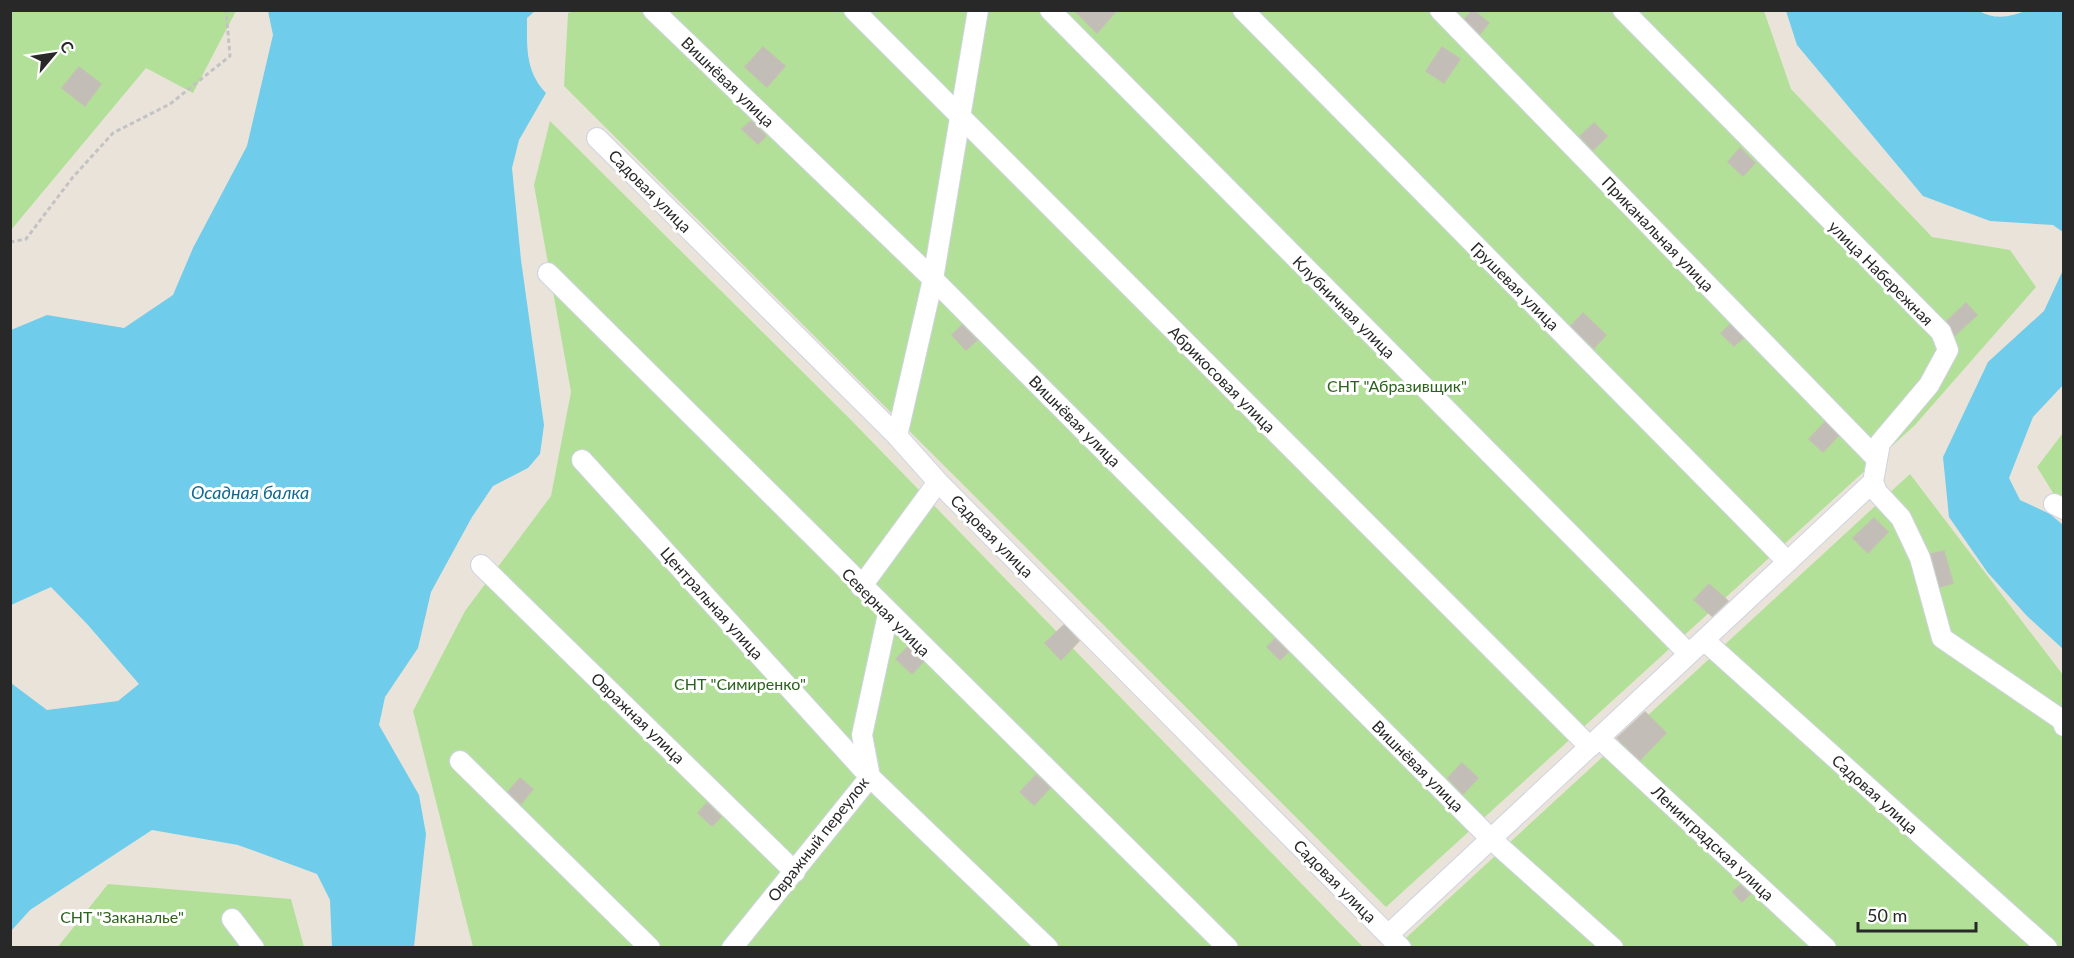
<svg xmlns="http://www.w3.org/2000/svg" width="2074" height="958" font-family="Lato,sans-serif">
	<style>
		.green { fill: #b2e098 }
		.water { fill: #6fccea }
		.building { fill: #c2bdb7; stroke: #c5bfb4; stroke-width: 1.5 }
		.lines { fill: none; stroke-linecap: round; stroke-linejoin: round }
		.minor-casing { stroke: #cfd3e1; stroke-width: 22 }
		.path { stroke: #c3c3c3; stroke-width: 3; stroke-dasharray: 4.5 3; stroke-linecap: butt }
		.minor { stroke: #fff; stroke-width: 20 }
		.labels { text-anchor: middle; stroke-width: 6; stroke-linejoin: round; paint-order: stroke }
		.street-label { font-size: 16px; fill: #282828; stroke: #fff }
		.park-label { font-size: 16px; fill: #2b621c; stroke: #fff }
		.water-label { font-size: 18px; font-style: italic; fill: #116993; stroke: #fff }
	</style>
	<rect width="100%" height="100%" fill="#eae3da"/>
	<!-- green -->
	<path class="green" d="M11,11h225l-43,82 -47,-25 -135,162z
		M574,11h1190l27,78 141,148 78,13 26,37 -121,138 -529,482 -822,-821 4,-73z
		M550,121l299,297 514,529h-890l-60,-236 52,-100 86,-115 20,-104 -37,-207z
		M2063,433v76l-26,-42z
		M1910,474l153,201v272l-668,1z
		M108,884l183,15 13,48 -247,1z"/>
	<!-- water -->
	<path class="water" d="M268,11h267l-8,7c0,29 -2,53 19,75l-27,47 -7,28 9,92 23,165 -4,29 -12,14 -35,18 -21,31 -41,75 -13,56 -33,49 -6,28 40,70 7,39 -12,113h-82l-2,-47 -13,-26 -79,-29 -86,-15 -122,80 -19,21v-248l36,27 71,-9 21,-17 -51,-59 -37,-38 -40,18v-275l36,-15 77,13 49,-33 20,-47 54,-102 26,-111z
		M1979,11c19,10 31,5 50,-1 10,-2 24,0 34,1v221l-10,-7 -63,-4 -67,-25 -126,-151 -11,-34z
		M2063,270v115l-30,32 -24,61 11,22 30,14 13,11v124l-36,-33 -39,-43 -39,-56 -6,-60 45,-95 56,-51z"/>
	<!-- building -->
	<path class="building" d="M1074,10h43l-20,23z
		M1473,10l16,13 -9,11 -15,-15z
		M763,47l22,19 -18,21 -22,-20z
		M1442,47l18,12 -16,24 -18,-12z
		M79,67l22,17 -16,22 -23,-18z
		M751,121l15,15 -8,8 -16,-15z
		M1594,123l13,13 -14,14 -13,-14z
		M1740,148l15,15 -12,13 -15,-14z
		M1966,303l11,12 -22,20 -8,-14z
		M1583,313l23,22 -12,13 -23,-22z
		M962,325l15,15 -11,10 -14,-15z
		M1730,325l13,13 -9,8 -13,-13z
		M1825,422l13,14 -15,16 -14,-13z
		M1874,518l14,14 -20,21 -15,-15z
		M1944,551l9,32 -13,4 -9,-33z
		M1709,584l19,17 -16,15 -18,-16z
		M1064,625l15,16 -18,19 -16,-17z
		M1275,639l13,13 -8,8 -13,-13z
		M908,647l15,15 -11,12 -16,-15z
		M1645,712l21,21 -26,27 -23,-22z
		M1462,763l16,15 -15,16 -15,-16z
		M1036,775l14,13 -16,17 -14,-13z
		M520,778l13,11 -12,15 -13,-12z
		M707,803l14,14 -9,9 -14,-13z
		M1740,885l10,9 -8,8 -9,-10z"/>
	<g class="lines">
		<defs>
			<path id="minor" d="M653,10l280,269 558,560 122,109
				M854,10l736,737
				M1050,10l639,644
				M1243,10l545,552
				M1440,10l436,448
				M1623,10l318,322 7,18 -19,35 -49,58 -7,39 4,10 24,26 19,40 22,80 120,82 2,6
				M597,138l300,298 41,46 463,466
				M548,273l680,675
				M897,436l36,-157 45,-269
				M582,460l288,317 178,171
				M2054,504l10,5
				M481,565l314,307
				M861,587l77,-105
				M1704,640l343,308
				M1599,738l227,210
				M460,761l190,187
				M232,919l22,29
				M1388,935l485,-453
				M732,948l138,-171 -8,-42 26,-121"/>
		</defs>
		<!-- minor casing -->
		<use href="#minor" class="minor-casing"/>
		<!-- path -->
		<path class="path" d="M10,242l16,-3 47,-62 40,-44 57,-29 60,-48 -4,-46"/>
		<!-- minor -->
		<use href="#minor" class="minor"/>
	</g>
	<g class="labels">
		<!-- street labels -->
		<g class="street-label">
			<text transform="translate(728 82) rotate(44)" y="6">Вишнёвая улица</text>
			<text transform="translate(650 191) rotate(45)" y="6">Садовая улица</text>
			<text transform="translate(1658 234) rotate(46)" y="6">Приканальная улица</text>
			<text transform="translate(1881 273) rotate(45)" y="6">улица Набережная</text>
			<text transform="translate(1515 286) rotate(45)" y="6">Грушевая улица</text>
			<text transform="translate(1344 307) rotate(45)" y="6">Клубничная улица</text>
			<text transform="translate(1222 379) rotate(45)" y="6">Абрикосовая улица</text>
			<text transform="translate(1075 421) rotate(45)" y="6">Вишнёвая улица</text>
			<text transform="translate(992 536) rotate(45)" y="6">Садовая улица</text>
			<text transform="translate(712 603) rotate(48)" y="6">Центральная улица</text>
			<text transform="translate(886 612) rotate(45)" y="6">Северная улица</text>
			<text transform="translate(638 718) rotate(44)" y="6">Овражная улица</text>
			<text transform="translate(1418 766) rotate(45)" y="6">Вишнёвая улица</text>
			<text transform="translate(1875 794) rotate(42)" y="6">Садовая улица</text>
			<text transform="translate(818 839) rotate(-52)" y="6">Овражный переулок</text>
			<text transform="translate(1713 843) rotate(43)" y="6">Ленинградская улица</text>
			<text transform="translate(1335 881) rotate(45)" y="6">Садовая улица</text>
		</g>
		<!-- park labels -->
		<g class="park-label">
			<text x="1397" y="392">СНТ "Абразивщик"</text>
			<text x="740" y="690">СНТ "Симиренко"</text>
			<text x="122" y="923">СНТ "Заканалье"</text>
		</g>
		<!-- water labels -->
		<g class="water-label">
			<text x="250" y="499">Осадная балка</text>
		</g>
	</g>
	<!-- border -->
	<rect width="2074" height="958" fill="none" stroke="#282828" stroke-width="24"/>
	<!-- north arrow -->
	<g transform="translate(54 54) rotate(61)" stroke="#ffffff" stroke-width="4.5" paint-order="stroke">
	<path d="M0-4.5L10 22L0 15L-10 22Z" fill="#282828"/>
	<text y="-9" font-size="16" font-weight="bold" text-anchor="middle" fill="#282828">С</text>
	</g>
	<!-- scale -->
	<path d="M1858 922v9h118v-9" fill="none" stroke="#282828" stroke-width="3"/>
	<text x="1867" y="922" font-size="18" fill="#282828" stroke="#ffffff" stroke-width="4.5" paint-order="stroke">50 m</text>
</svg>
